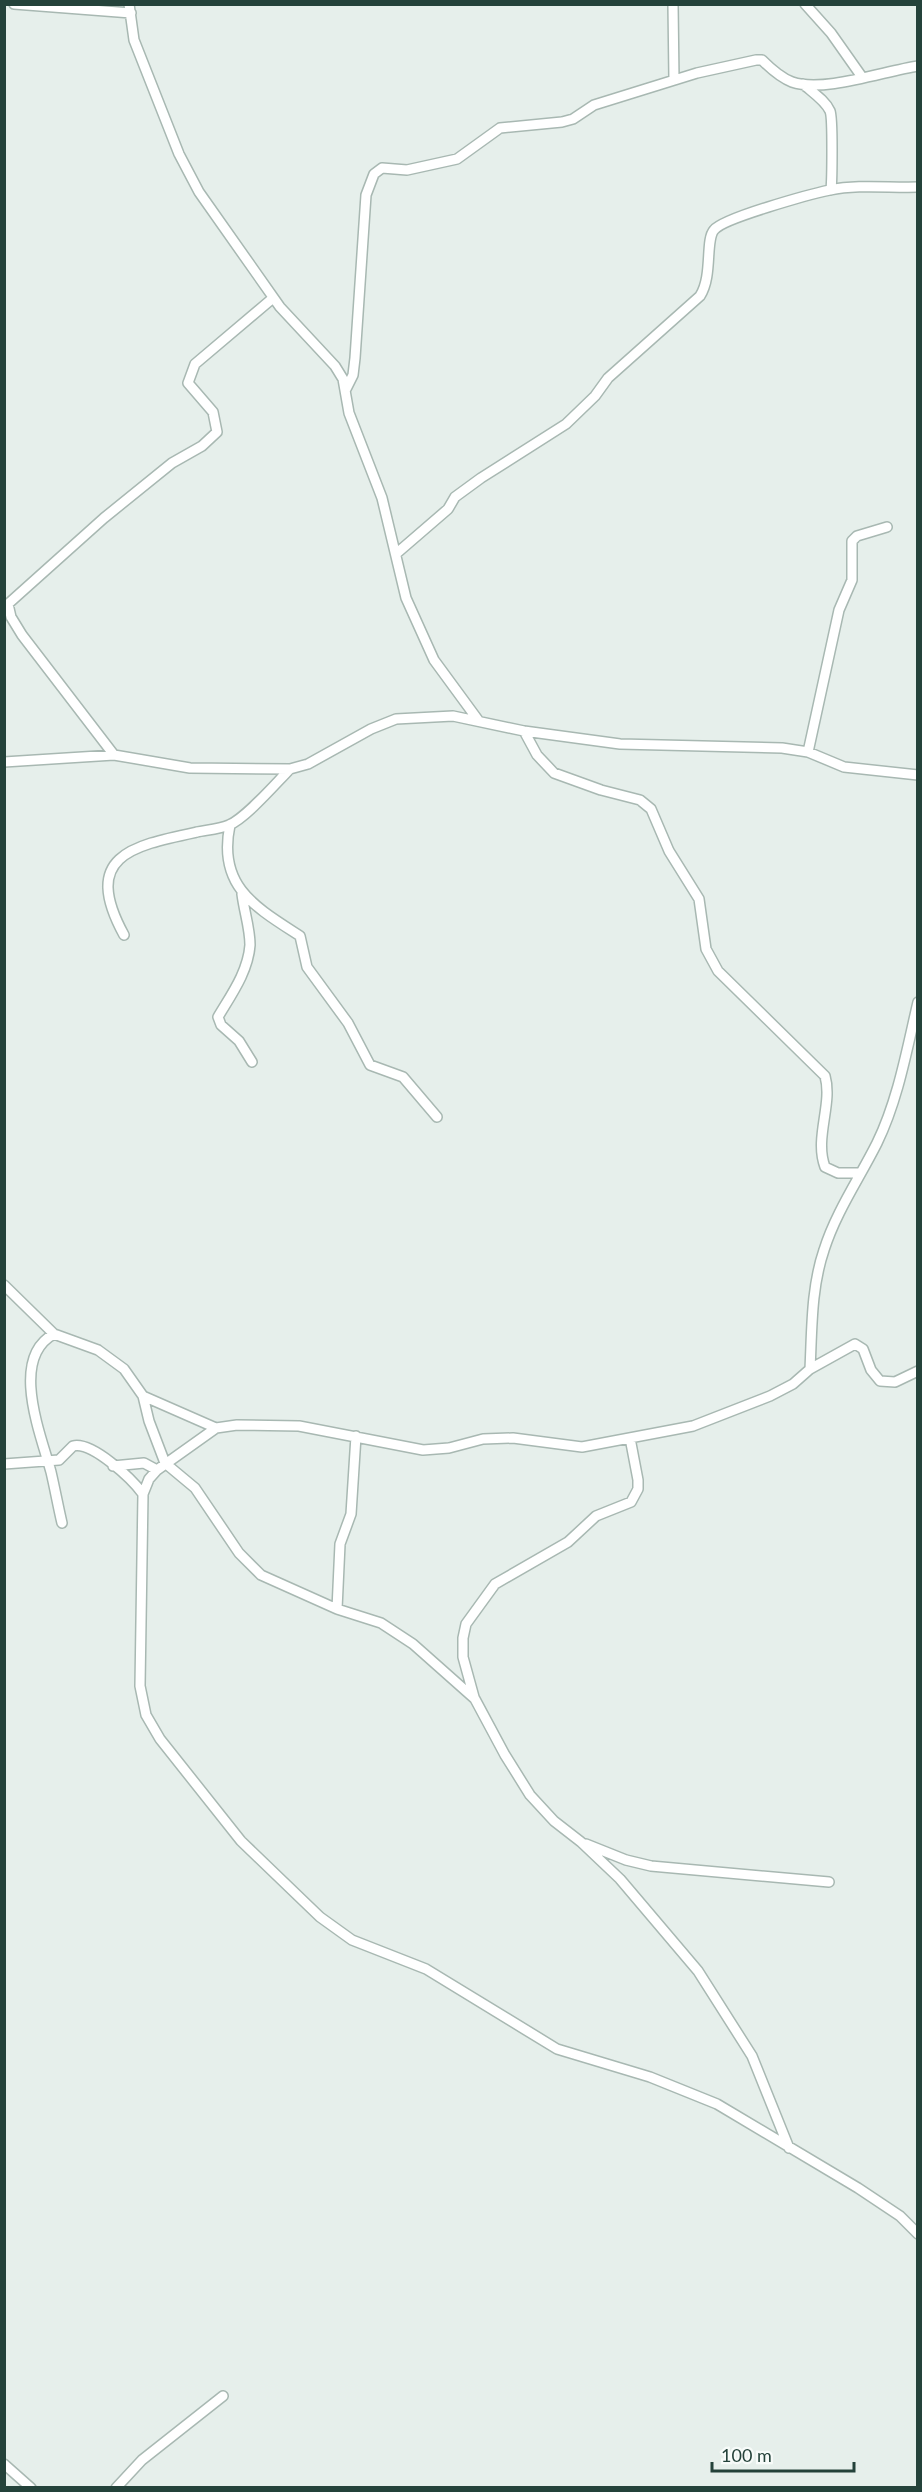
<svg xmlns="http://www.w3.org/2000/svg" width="922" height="2492" font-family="Lato,sans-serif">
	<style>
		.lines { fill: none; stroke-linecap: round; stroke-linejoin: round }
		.minor-casing { stroke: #a8b8b2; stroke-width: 12 }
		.minor { stroke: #fff; stroke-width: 9 }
	</style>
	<rect width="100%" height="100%" fill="#e6efeb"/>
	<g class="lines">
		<defs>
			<path id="minor" d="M14,4l117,9
				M129,4l5,36 45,114 20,38 81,115 55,59 8,13 6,34 33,85 24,100 28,62 44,60
				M673,4l1,76
				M805,4l26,29 31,44
				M803,84c9,8 22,16 27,27 3,7 2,69 1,79
				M346,389l7,-14 2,-17 11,-163 8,-21 8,-6 25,2 50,-11 43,-31 62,-6 11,-3 21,-14 103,-32 59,-13h6c9,9 19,18 30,22 32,11 92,-11 126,-16
				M397,553l51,-44 7,-12 26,-19 85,-54 29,-28 13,-18 92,-82c13,-20 5,-56 14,-66 9,-12 97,-36 116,-40 28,-6 60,-2 88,-3
				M524,731l13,24 17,18 47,17 39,10 11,9 18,42 30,48 7,50 12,22 107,105c8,28 -11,62 0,91l13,6h21
				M808,752l31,-142 13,-30v-39l5,-5 30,-9
				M114,755l-92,-120 -11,-18 -3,-13 96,-86 68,-55 30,-17 15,-14 -4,-20 -25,-29 7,-19 78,-66
				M4,762l110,-7 76,13 100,1 18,-5 63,-35 25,-10 57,-3 71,15 96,13 162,4 26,4 36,15 74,8
				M230,825c-13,61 25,82 70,111l7,31 41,56 22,42 33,12 34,40
				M242,894c2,17 8,34 8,51 -2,27 -19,50 -32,72l3,8 18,16 13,21
				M124,935c-43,-79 7,-89 73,-103 10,-2 23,-3 32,-7 17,-7 47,-42 61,-56
				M918,1002c-11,47 -20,98 -41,141 -18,36 -41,69 -53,107 -13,38 -12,80 -14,119l-17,15 -23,12 -77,30 -111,21 -69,-9 -30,1 -34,9 -26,2 -124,-24 -62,-1 -21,3 -59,42 -8,9 -6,15 -3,192 6,29 14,24 81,102 79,76 32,23 74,29 131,80 93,28 67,27 141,84 42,28 18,18
				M4,1285l50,49 44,16 26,19 19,27 6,25 16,42 30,25 44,65 22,22 76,34 44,14 32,21 62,55 30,56 25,40 24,26 27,21 39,37 78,92 54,85 37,92
				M54,1334c-45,24 -13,101 -3,138 4,17 7,34 11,51
				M810,1369l45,-25 8,5 8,21 9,11 15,1 23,-11
				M143,1396l73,32
				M4,1464l55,-4 14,-14c19,-5 59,33 70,48
				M113,1466l31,-3 13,7
				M337,1609l3,-65 11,-30 5,-78
				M474,1697l-11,-40v-19l3,-14 29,-40 73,-42 28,-26 35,-14 7,-13v-9l-8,-42
				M586,1844l40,16 25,6 178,16
				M4,2464l27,24
				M116,2488l26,-28 81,-64"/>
		</defs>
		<!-- minor casing -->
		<use href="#minor" class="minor-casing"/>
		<!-- minor -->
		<use href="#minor" class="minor"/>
	</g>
	<!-- border -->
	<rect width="922" height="2492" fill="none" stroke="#24423a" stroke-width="12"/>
	<!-- scale -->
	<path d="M712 2462v9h142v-9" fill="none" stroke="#24423a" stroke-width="3"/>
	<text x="721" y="2462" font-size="18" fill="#24423a" stroke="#f7fbf9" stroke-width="4.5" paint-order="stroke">100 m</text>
</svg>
